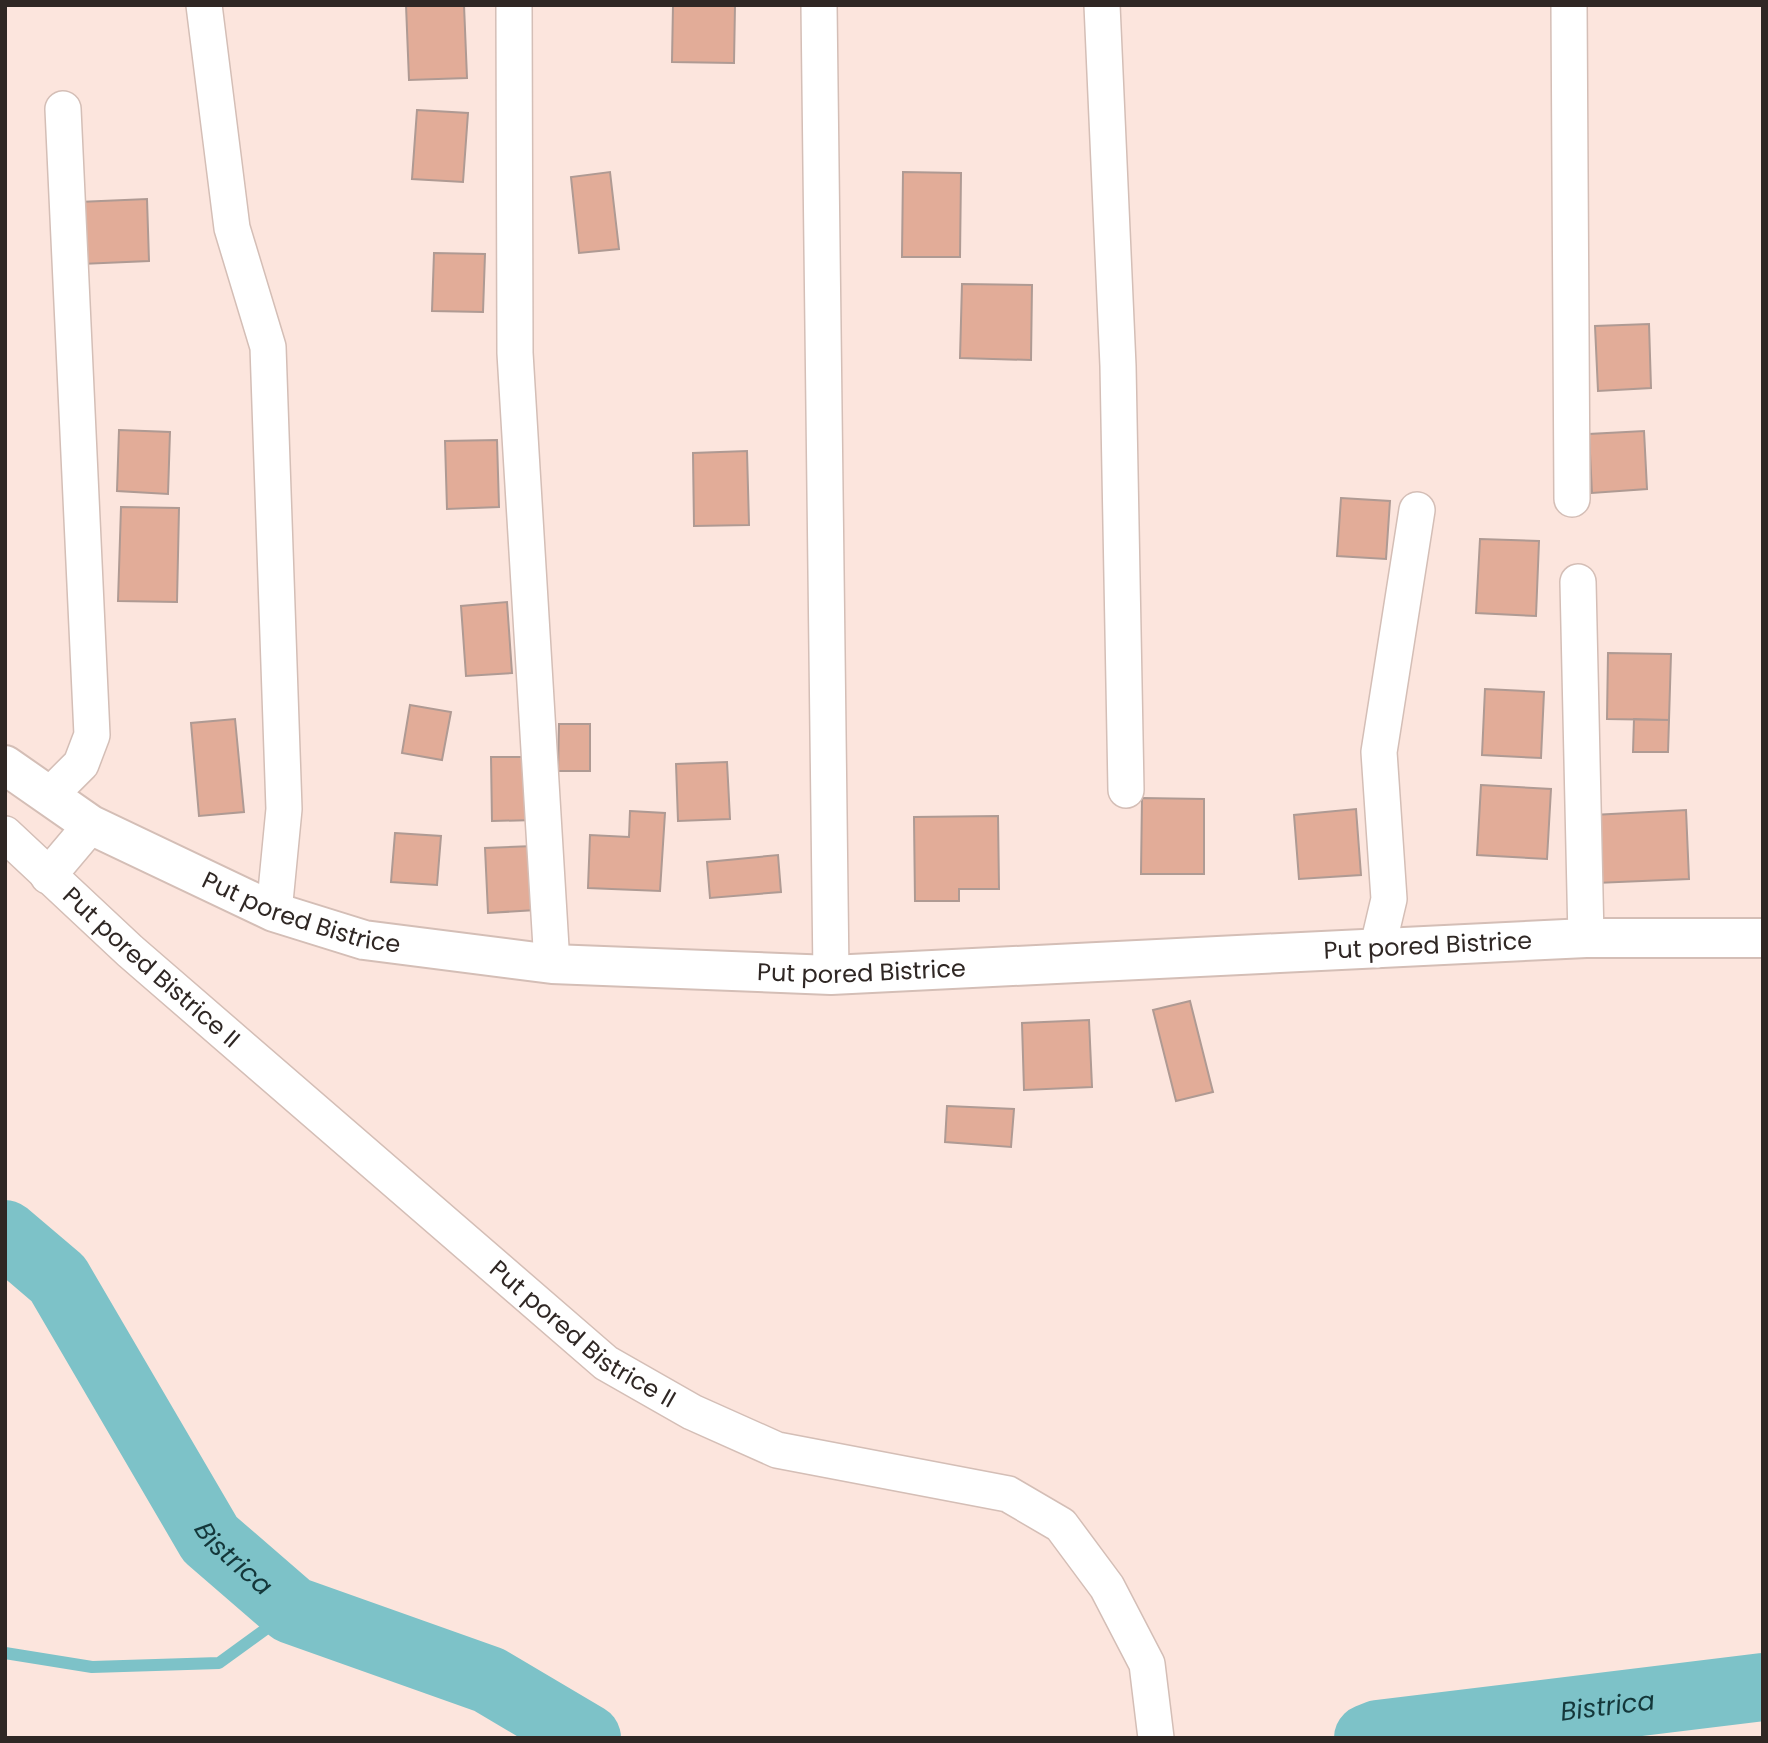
<svg xmlns="http://www.w3.org/2000/svg" width="1768" height="1743" font-family="Poppins,sans-serif">
	<style>
		.lines { fill: none; stroke-linecap: round; stroke-linejoin: round }
		.stream { stroke: #7dc2c8; stroke-width: 12 }
		.river { stroke: #7dc2c8; stroke-width: 68 }
		.building { fill: #e2ac98; stroke: #af9a93; stroke-width: 2 }
		.street-casing { stroke: #d4beb6; stroke-width: 38 }
		.secondary-casing { stroke: #d4beb6; stroke-width: 42 }
		.street { stroke: #fff; stroke-width: 35 }
		.secondary { stroke: #fff; stroke-width: 38 }
		.labels { text-anchor: middle; stroke-width: 5; stroke-linejoin: round; paint-order: stroke }
		.street-label { font-size: 24px; fill: #2f2724; stroke: #fff }
		.water-label { font-size: 26px; font-style: italic; fill: #14373a; stroke: #fff }
	</style>
	<rect width="100%" height="100%" fill="#fce5dd"/>
	<g class="lines">
		<!-- stream -->
		<path class="stream" d="M5,1653l87,14 127,-4 73,-53"/>
		<!-- river -->
		<g class="river">
			<path id="s1" d="M5,1234l53,45 152,260 82,71 197,70 98,58"/>
			<path id="s2" d="M1368,1738l10,-4 385,-47"/>
		</g>
	</g>
	<!-- building -->
	<path class="building" d="M406,5h58l3,73 -58,2z
		M673,5h62l-1,58 -62,-1z
		M417,110l51,3 -5,69 -51,-3z
		M610,172l9,77 -40,4 -8,-76z
		M903,172l58,1 -1,84h-58z
		M147,199l2,62 -68,3 -2,-62z
		M434,253l51,1 -2,58 -51,-1z
		M962,284l70,1 -1,75 -71,-2z
		M1649,324l2,64 -53,3 -3,-65z
		M119,430l51,2 -2,62 -51,-3z
		M1644,431l3,58 -55,4 -3,-59z
		M497,440l2,67 -52,2 -2,-68z
		M747,451l2,74 -55,1 -1,-73z
		M1341,498l49,3 -4,58 -49,-3z
		M121,507l58,1 -2,94 -59,-1z
		M1480,539l59,2 -3,75 -60,-3z
		M507,602l5,71 -46,3 -5,-70z
		M1608,653l63,1 -2,66 -62,-1z
		M1485,689l59,3 -3,66 -59,-3z
		M410,705l41,7 -9,48 -40,-7z
		M235,719l9,93 -45,4 -8,-93z
		M1634,719l35,1 -1,32h-35z
		M559,724h31v47h-32z
		M491,757h43l1,63 -43,1z
		M727,762l3,57 -52,2 -2,-57z
		M1481,785l70,4 -4,70 -70,-4z
		M1142,798l62,1v75h-63z
		M1356,809l5,66 -62,4 -5,-64z
		M1686,810l3,69 -93,4 -3,-68z
		M630,811l35,2 -5,78 -72,-3 2,-53 39,2z
		M998,816l1,73h-40v12h-44l-1,-84z
		M395,833l46,3 -4,49 -46,-3z
		M533,846l3,64 -48,3 -3,-65z
		M778,855l3,37 -71,6 -3,-36z
		M1190,1001l23,91 -37,9 -23,-91z
		M1089,1020l3,67 -68,3 -2,-67z
		M947,1106l67,3 -3,38 -66,-5z"/>
	<g class="lines">
		<defs>
			<g id="street">
				<path d="M204,5l28,223 36,119 16,462 -10,103"/>
				<path d="M514,5l1,348 37,611"/>
				<path d="M819,5l12,970"/>
				<path d="M1102,5l16,361 8,424"/>
				<path d="M1569,5l3,494"/>
				<path d="M1578,582l8,356"/>
				<path d="M49,796l32,-32 11,-29 -29,-626"/>
				<path id="s3" d="M5,834l125,117 476,412 86,49 85,38 231,44 53,31 46,62 40,77 9,74"/>
				<path d="M48,876l43,-51"/>
				<path d="M1377,950l12,-51 -10,-147 38,-242"/>
			</g>
			<g id="secondary">
				<path id="s4" d="M5,765l86,60 183,87 90,28 188,24 279,11 755,-37h177"/>
			</g>
		</defs>
		<!-- street casing -->
		<use href="#street" class="street-casing"/>
		<!-- secondary casing -->
		<use href="#secondary" class="secondary-casing"/>
		<!-- street -->
		<use href="#street" class="street"/>
		<!-- secondary -->
		<use href="#secondary" class="secondary"/>
	</g>
	<g class="labels">
		<!-- street labels -->
		<g class="street-label">
			<text dy="8" stroke="none"><textPath href="#s4" startOffset="334">Put pored Bistrice</textPath></text>
			<text dy="8" stroke="none"><textPath href="#s4" startOffset="1468">Put pored Bistrice</textPath></text>
			<text dy="8" stroke="none"><textPath href="#s3" startOffset="198">Put pored Bistrice II</textPath></text>
			<text dy="8" stroke="none"><textPath href="#s4" startOffset="901">Put pored Bistrice</textPath></text>
			<text dy="8" stroke="none"><textPath href="#s3" startOffset="765">Put pored Bistrice II</textPath></text>
		</g>
		<!-- water labels -->
		<g class="water-label">
			<text dy="9" stroke="none"><textPath href="#s1" startOffset="401">Bistrica</textPath></text>
			<text dy="9" stroke="none"><textPath href="#s2" startOffset="242">Bistrica</textPath></text>
		</g>
	</g>
	<!-- border -->
	<rect width="1768" height="1743" fill="none" stroke="#2f2724" stroke-width="14"/>
</svg>
